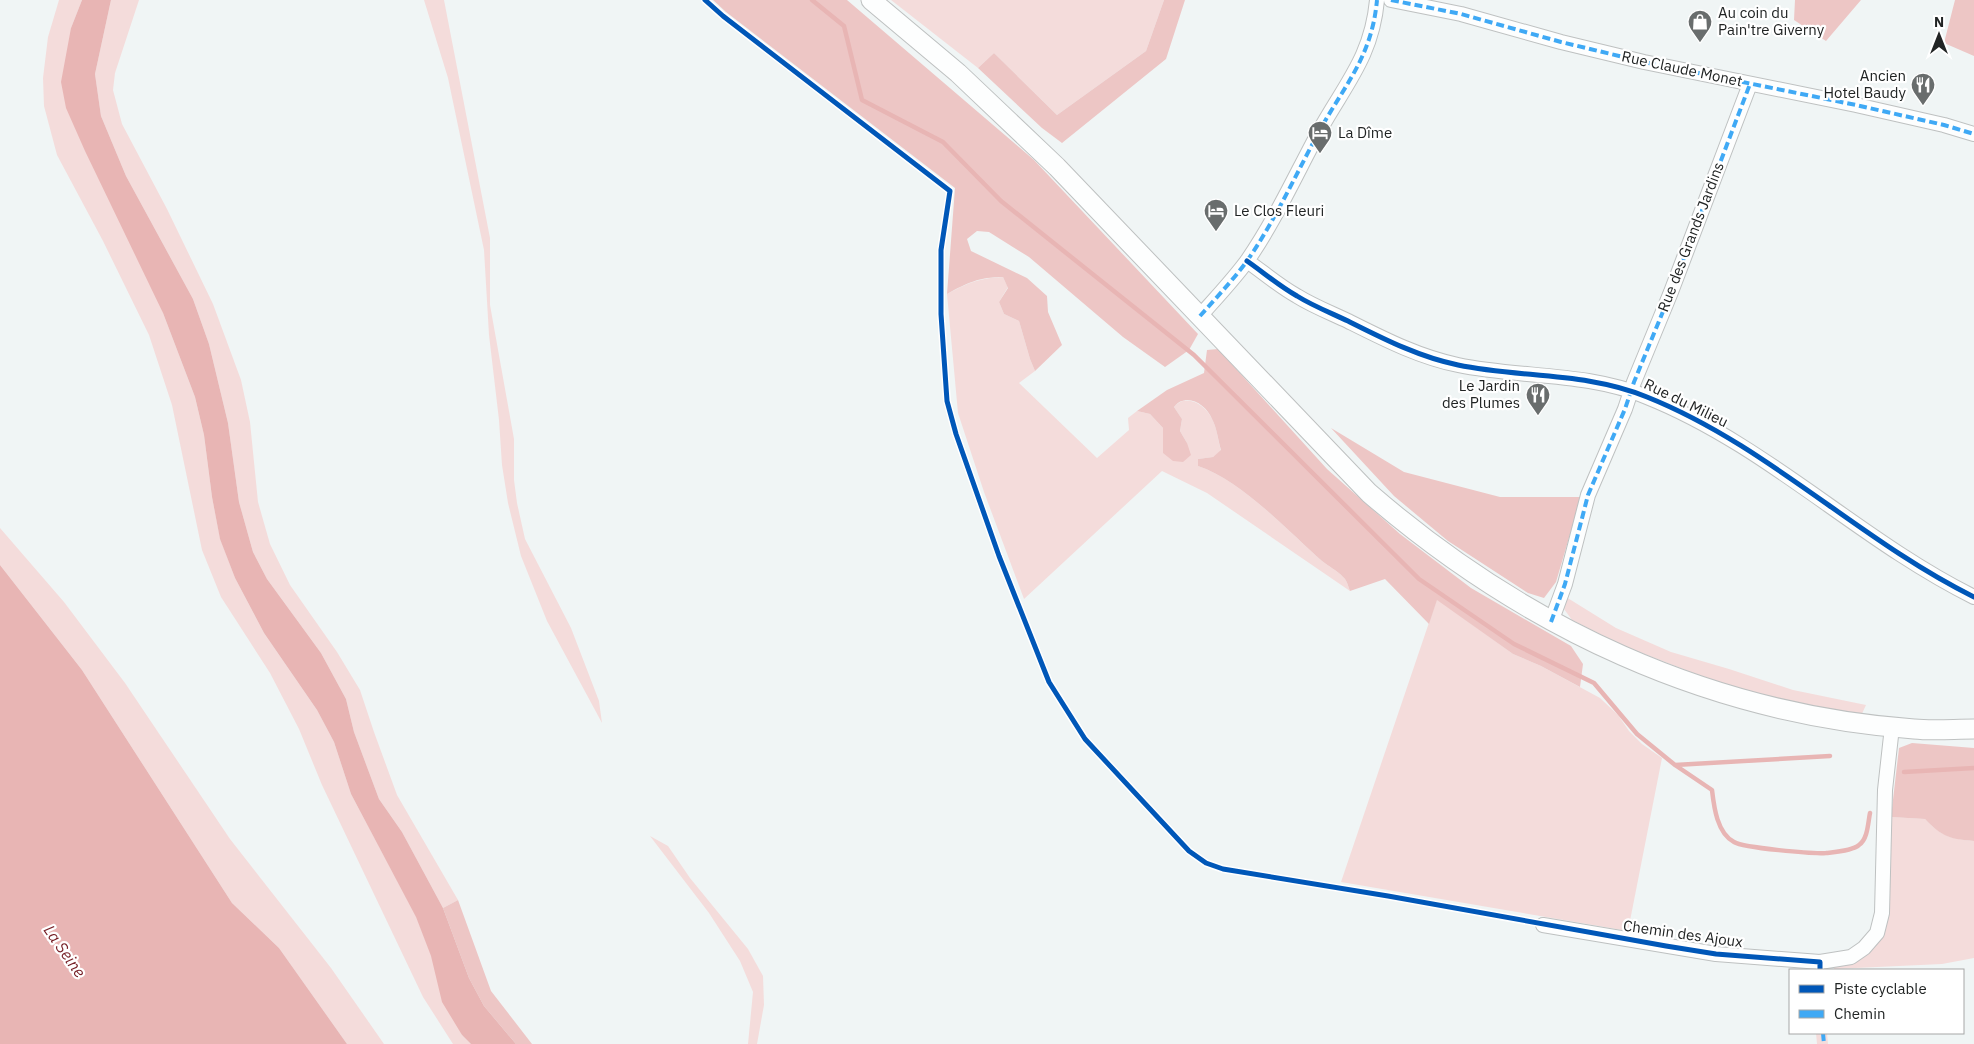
<svg xmlns="http://www.w3.org/2000/svg" width="1974" height="1044" font-family="'IBM Plex Sans',sans-serif">
	<style>
		.green { fill: #f4dcdb }
		.forest { fill: #edc6c5 }
		.water { fill: #e8b5b4 }
		.lines { fill: none; stroke-linecap: round; stroke-linejoin: round }
		.stream { stroke: #e8b5b4; stroke-width: 4.5 }
		.minor-casing { stroke: #bec1c1; stroke-width: 16 }
		.secondary-casing { stroke: #bec1c1; stroke-width: 21 }
		.minor { stroke: #fdfefe; stroke-width: 14 }
		.secondary { stroke: #fdfefe; stroke-width: 19 }
		.quiet { stroke: #3fa9f5; stroke-width: 4; stroke-dasharray: 8 4; stroke-linecap: butt }
		.cycleway-casing { stroke: #fff; stroke-width: 8 }
		.cycleway { stroke: #0057b8; stroke-width: 5 }
		.labels { text-anchor: middle; stroke-width: 4.5; stroke-linejoin: round; paint-order: stroke }
		.poi-label { font-size: 15px; fill: #212424; stroke: #fff; text-anchor: start }
		.street-label { font-size: 15px; fill: #212424; stroke: #fff }
		.water-label { font-size: 16px; font-style: italic; fill: #751e25; stroke: #fff }
	</style>
	<rect width="100%" height="100%" fill="#f0f5f5"/>
	<!-- green -->
	<path class="green" d="M59,0h23l-11,28 92,285 32,84 9,38 8,62 8,41 15,40 29,55 53,77 17,32 17,52 65,122 46,119 9,9h-18l-30,-47 -101,-212 -23,-56 -29,-56 -49,-76 -19,-47 -30,-145 -23,-70 -46,-94 -46,-86 -13,-49 -1,-28 5,-41z
		M111,0h28l-24,73 -2,17 9,34 45,85 46,95 28,76 9,42 8,80 12,42 20,41 47,67 23,38 14,42 23,63 61,105 -15,8 -41,-76 -23,-33 -25,-67 -8,-33 -25,-46 -54,-74 -14,-27 -14,-50 -11,-79 -19,-79 -16,-45 -67,-123 -25,-60 -6,-42z
		M424,0h20l46,238v67l24,134v41l3,23 8,36 46,89 28,73 3,22 -55,-102 -26,-65 -13,-53 -6,-38 -3,-45 -10,-85 -5,-85 -36,-172z
		M891,0h273l-18,51 -89,64 -63,-62 -16,15z
		M1003,277l5,10 -9,15 5,12 15,7 11,38 5,12 -16,12 78,75 32,-28 -1,-12 9,-7 13,3 13,14 24,15 -7,-12 2,-12 -8,-12c12,-14 31,-3 38,12 5,9 6,21 9,32l-8,6 -15,2v7c44,15 89,64 124,95 7,6 15,9 21,16 4,3 5,9 7,14l-143,-98 -45,-22 -138,128 -40,-107 -26,-79 -11,-119c21,-11 32,-16 56,-17z
		M0,528l64,74 61,81 105,156 101,129 53,76h-37l-68,-96 -47,-45 -150,-233 -82,-105z
		M1566,597l50,31 55,24 58,17 64,21 73,15 -6,13 -65,-14 -68,-18 -111,-43 -44,-23 -8,-11z
		M1437,599l76,55 28,12 59,32 18,17 11,16 13,13 20,14 -34,173 -287,-49z
		M1891,817l34,2c16,17 26,20 49,22v117l-32,6 -108,5v-6l28,-7 24,-36z
		M650,836l18,10 22,32 58,71 15,27 1,29 -7,39h-9l5,-52 -13,-31 -31,-48z
		M1816,1033h11l1,11h-11z"/>
	<!-- forest -->
	<path class="forest" d="M713,0h134l187,160 164,174 -9,16 -24,17 -42,-30 -94,-80 -40,-25 -12,-1 -10,8 4,12 56,27 20,18 1,16 14,33 -27,26 -5,-12 -11,-38 -15,-7 -5,-12 9,-14 -5,-11c-24,0 -36,6 -56,17l8,-106 -229,-176z
		M1164,0h21l-19,59 -104,84 -20,-15 -64,-60 16,-15 63,62 89,-64z
		M1795,0h66l-35,41 -32,-21z
		M1955,0h19v56l-30,-13z
		M1218,349l109,120 73,65 71,54 100,58 12,18 -3,23 -39,-21 -28,-12 -76,-54 -8,24 -44,-45 -35,12c-2,-5 -3,-11 -7,-14 -6,-7 -14,-10 -21,-16 -35,-31 -80,-80 -124,-95v-7l15,-2 8,-7c-3,-10 -4,-22 -9,-31 -6,-15 -26,-27 -38,-12l8,12 -2,12 7,12 4,12 -8,7 -10,-1 -10,-8v-25l-13,-14 -13,-3 30,-21 37,-17 3,-23z
		M1331,428l73,44 96,25h81l-25,85 -12,16 -16,-5 -80,-52 -54,-45z
		M1912,743l62,5v93c-24,-2 -32,-4 -49,-22l-34,-2 8,-69z
		M458,900l33,91 41,53h-16l-32,-38 -15,-28 -26,-70z"/>
	<!-- water -->
	<path class="water" d="M82,0h29l-16,74 6,42 25,60 67,123 16,45 19,79 11,79 14,50 14,27 54,74 25,46 8,33 25,67 23,33 41,76 26,70 15,28 32,38h-45l-9,-9 -20,-33 -11,-46 -15,-39 -65,-123 -17,-52 -17,-32 -53,-77 -29,-55 -15,-39 -8,-42 -8,-62 -9,-38 -32,-84 -78,-162 -19,-43 -5,-26 10,-54z
		M0,565l82,105 150,233 47,45 68,96h-347z"/>
	<g class="lines">
		<!-- stream -->
		<path class="stream" d="M812,0l32,26 18,74 81,42 58,59 193,154 225,224 95,65 80,39 43,51 38,31 155,-9
			M1675,765l37,25c2,17 5,43 22,52 10,6 79,12 92,11 9,-1 26,-2 33,-8 9,-6 9,-23 11,-32
			M1904,772l70,-4"/>
		<defs>
			<path id="minor" d="M1391,0l70,14 100,28 83,20 212,43 88,20 30,9
				M1247,261c16,11 32,25 50,35 16,10 34,17 51,25 36,18 71,36 110,44 62,13 129,7 189,32 120,48 212,143 327,200
				M1200,316c16,-18 33,-36 47,-55 29,-42 50,-89 74,-133 26,-46 51,-73 56,-128
				M1551,622l14,-38 23,-89 37,-86 9,-27 37,-90 79,-208
				M1543,925l173,29 104,8 31,-5 13,-9 13,-15 5,-20 3,-123 7,-63"/>
			<path id="secondary" d="M871,0l87,73 99,94 312,326c155,134 339,221 545,236 20,2 40,0 60,0"/>
		</defs>
		<!-- minor casing -->
		<use href="#minor" class="minor-casing"/>
		<!-- secondary casing -->
		<use href="#secondary" class="secondary-casing"/>
		<!-- minor -->
		<use href="#minor" class="minor"/>
		<!-- secondary -->
		<use href="#secondary" class="secondary"/>
		<!-- quiet -->
		<path class="quiet" d="M1391,0l70,14 100,28 83,20 212,43 88,20 30,9
			M1200,316c16,-18 33,-36 47,-55 29,-42 50,-89 74,-133 26,-46 51,-73 56,-128
			M1551,622l14,-38 23,-89 37,-86 9,-27 37,-90 79,-208
			M1823,1033l1,11"/>
		<defs>
			<path id="cycleway" d="M705,0l18,16 227,175 -9,59v64l6,87 9,33 43,122 50,126 36,57 104,112 17,12 17,6 165,27 278,50 50,8 104,8v8
				M1247,261c16,11 32,25 50,35 16,10 34,17 51,25 36,18 71,36 110,44 62,13 129,7 189,32 120,48 212,143 327,200"/>
		</defs>
		<!-- cycleway casing -->
		<use href="#cycleway" class="cycleway-casing"/>
		<!-- cycleway -->
		<use href="#cycleway" class="cycleway"/>
	</g>
	<!-- icons -->
	<defs>
		<symbol id="shop-pin" viewBox="-11 -11 22 30"><path d="M0 17L-7.5 6A9.5 9.5 0 1 1 7.5 6Z" fill="#696d6d" stroke="#fff"/><path d="M-5-2.5h2.3a2.7 3.5 0 0 1 5.4 0H5L5.5 6h-11ZM-1.5-2.5h3a1.5 2.3 0 0 0-3 0Z" fill="#fff"/></symbol>
		<symbol id="restaurant-pin" viewBox="-11 -11 22 30"><path d="M0 17L-7.5 6A9.5 9.5 0 1 1 7.5 6Z" fill="#696d6d" stroke="#fff"/><path d="M-5-6h1v4h1v-4h1v4h1v-4h1v5L-1.5 .5V6h-2V.5L-5-1ZM5-6V6H3V1.5H1.5Q1.5-4 5-6Z" fill="#fff"/></symbol>
		<symbol id="hotel-pin" viewBox="-11 -11 22 30"><path d="M0 17L-7.5 6A9.5 9.5 0 1 1 7.5 6Z" fill="#696d6d" stroke="#fff"/><path d="M-6-4.5h1.5V1H6V5H4.5V3h-9V5H-6ZM-4 0a1.8 1.8 0 1 1 3.6 0ZM.5 0V-2.5h3Q6-2.5 6 0Z" fill="#fff"/></symbol>
	</defs>
	<g fill-rule="evenodd">
		<use href="#shop-pin" x="1686" y="8" width="28" height="38"/>
		<use href="#restaurant-pin" x="1909" y="71" width="28" height="38"/>
		<use href="#hotel-pin" x="1306" y="119" width="28" height="38"/>
		<use href="#hotel-pin" x="1202" y="197" width="28" height="38"/>
		<use href="#restaurant-pin" x="1524" y="381" width="28" height="38"/>
	</g>
	<g class="labels">
		<!-- poi labels -->
		<g class="poi-label">
			<text x="1718" y="18">Au coin du<tspan x="1718" dy="17">Pain'tre Giverny</tspan></text>
			<text x="1906" y="81" text-anchor="end">Ancien<tspan x="1906" dy="17">Hotel Baudy</tspan></text>
			<text x="1338" y="138">La Dîme</text>
			<text x="1234" y="216">Le Clos Fleuri</text>
			<text x="1520" y="391" text-anchor="end">Le Jardin<tspan x="1520" dy="17">des Plumes</tspan></text>
		</g>
		<!-- street labels -->
		<g class="street-label">
			<text transform="translate(1682 69) rotate(12)" y="5">Rue Claude Monet</text>
			<text transform="translate(1691 237) rotate(-69)" y="5">Rue des Grands Jardins</text>
			<text transform="translate(1686 403) rotate(26)" y="5">Rue du Milieu</text>
			<text transform="translate(1683 934) rotate(8)" y="5">Chemin des Ajoux</text>
		</g>
		<!-- water labels -->
		<g class="water-label">
			<text transform="translate(65 951) rotate(55)" y="6">La Seine</text>
		</g>
	</g>
	<!-- legend -->
	<rect x="1789" y="969" width="175" height="65" fill="#ffffff" stroke="#a6a7a7"/>
	<rect x="1799" y="985" width="25" height="8" fill="#0057b8" stroke="#a6a7a7"/>
	<text x="1834" y="994" font-size="15" fill="#212424">Piste cyclable</text>
	<rect x="1799" y="1010" width="25" height="8" fill="#3fa9f5" stroke="#a6a7a7"/>
	<text x="1834" y="1019" font-size="15" fill="#212424">Chemin</text>
	<!-- north arrow -->
	<g transform="translate(1939 35)" stroke="#ffffff" stroke-width="4" paint-order="stroke">
	<path d="M0-4L9 19L0 12L-9 19Z" fill="#212424"/>
	<text y="-8" font-size="14" font-weight="bold" text-anchor="middle" fill="#212424">N</text>
	</g>
</svg>
